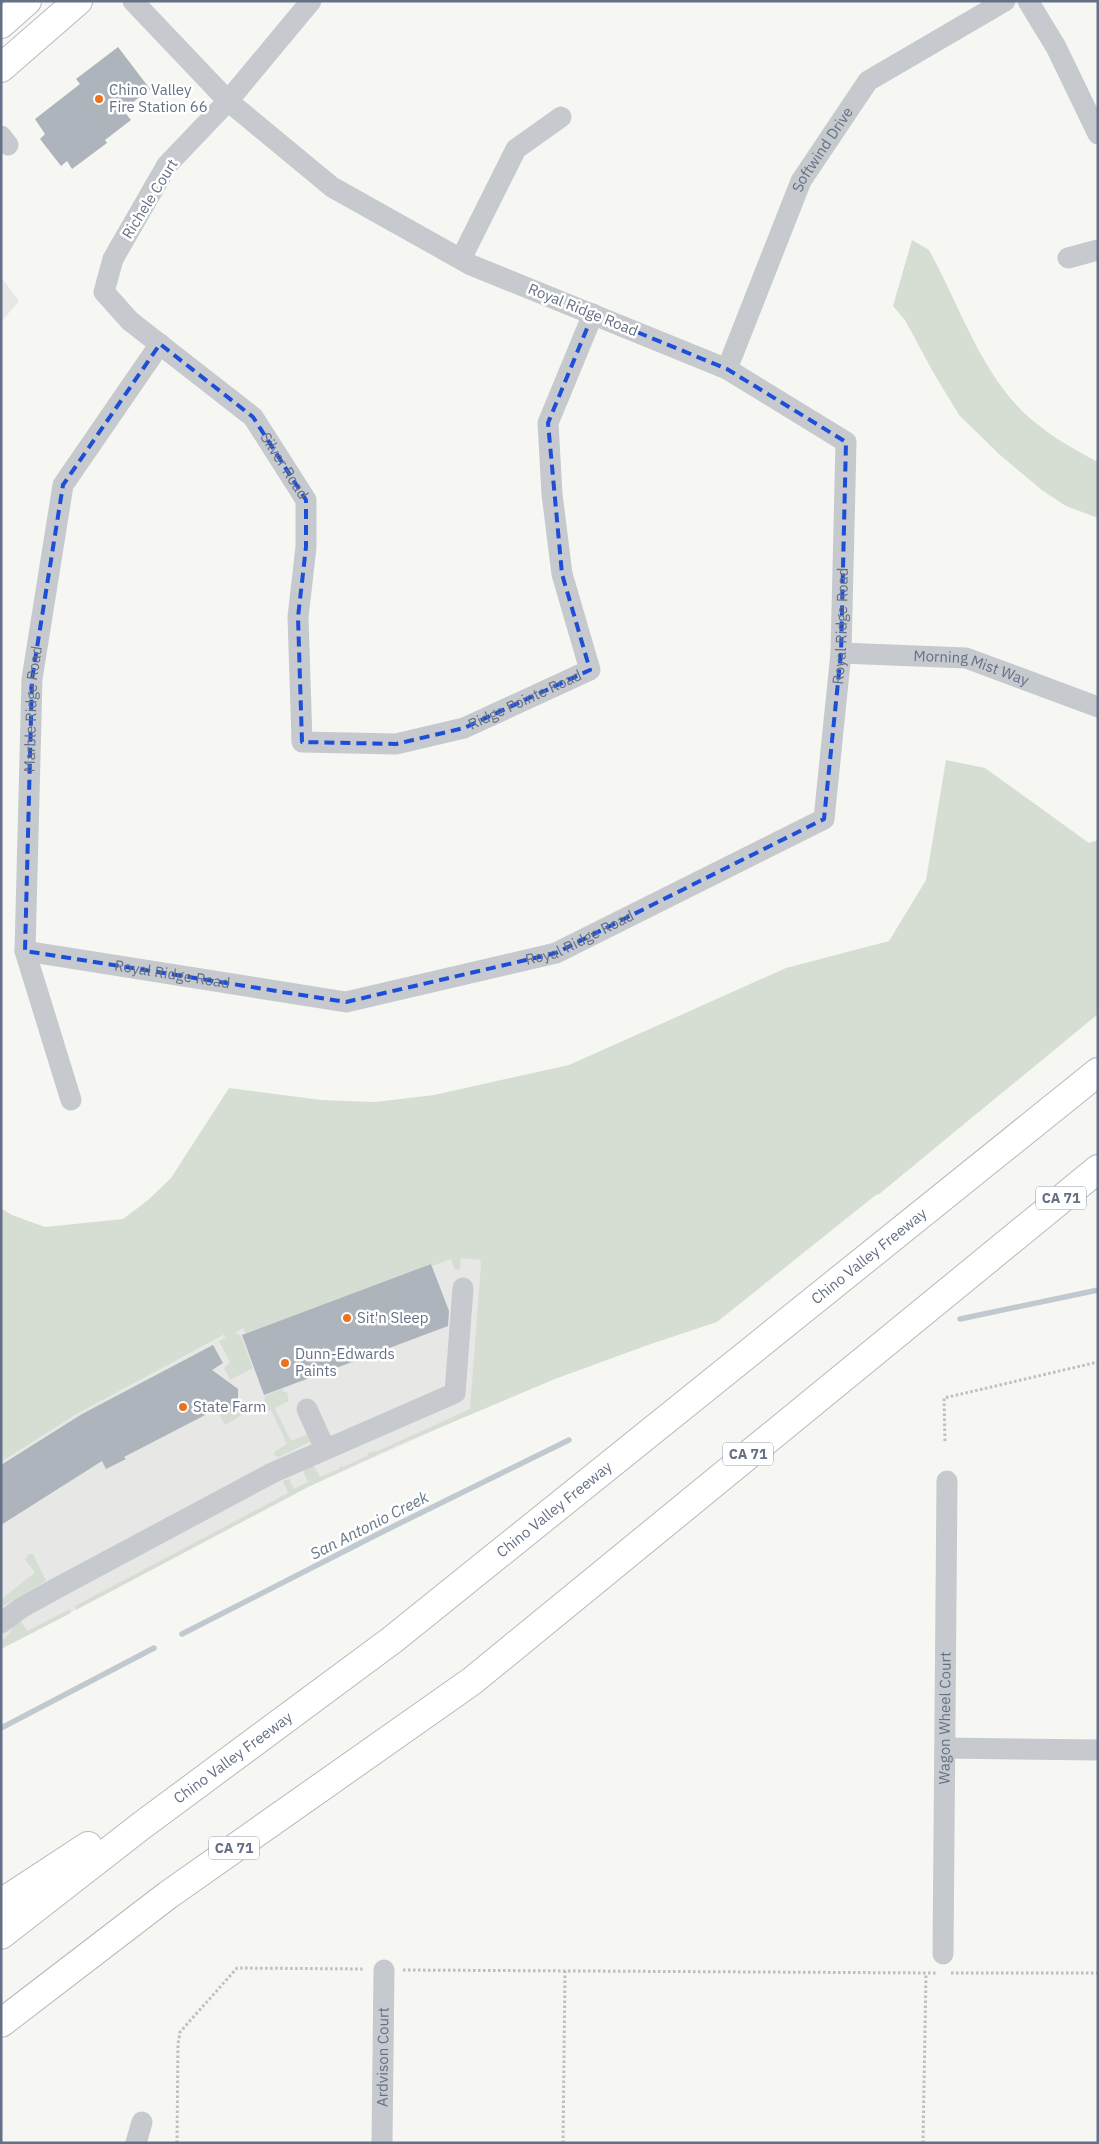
<svg xmlns="http://www.w3.org/2000/svg" width="1099" height="2144" font-family="'IBM Plex Sans',sans-serif">
	<style>
		.built { fill: #e7e7e6 }
		.green { fill: #d6ded4 }
		.lines { fill: none; stroke-linecap: round; stroke-linejoin: round }
		.stream { stroke: #c0c9cf; stroke-width: 5.5 }
		.building { fill: #aeb4bb }
		.major-casing { stroke: #b7babf; stroke-width: 30 }
		.highway-casing { stroke: #b6b9bd; stroke-width: 30 }
		.path { stroke: #bdbfc2; stroke-width: 3; stroke-dasharray: 2.5 2.5; stroke-linecap: butt }
		.minor { stroke: #c6c9cd; stroke-width: 21 }
		.major { stroke: #fff; stroke-width: 28 }
		.highway { stroke: #fff; stroke-width: 28 }
		.marked { fill: none; stroke: #1d4ed8; stroke-width: 4; stroke-dasharray: 10 6; stroke-linejoin: round }
		.poi-dot { fill: #eb731e; stroke: #fff; stroke-width: 2 }
		.labels { text-anchor: middle; stroke-width: 5; stroke-linejoin: round; paint-order: stroke }
		.shield { fill: #fff; stroke: #929baa; stroke-width: 1 }
		.shield-label { font-size: 14px; font-weight: bold; fill: #647085 }
		.poi-label { font-size: 15px; fill: #647085; stroke: #fff; text-anchor: start }
		.street-label { font-size: 15px; fill: #647085; stroke: #fff }
		.water-label { font-size: 16px; font-style: italic; fill: #647989; stroke: #fff }
	</style>
	<rect width="100%" height="100%" fill="#f6f7f3"/>
	<!-- built -->
	<path class="built" d="M1,277l18,24 -18,21z
		M493,1240l-11,169 -174,78 -307,162v-187l76,-48 161,-86 219,-77z"/>
	<!-- green -->
	<path class="green" d="M912,240l17,10c30,54 49,116 93,161 22,21 49,37 76,51v56l-32,-12 -23,-15 -43,-36 -41,-40 -26,-43 -28,-52 -12,-14z
		M946,760l39,8 104,75 9,-3v174l-220,181 -1,-1 -160,128 -69,23 -93,34 -159,67 -88,41 -232,123 -1,-4 213,-113 -5,-12 6,-2 5,10 14,-7 -5,-12 11,-4 6,11 19,-8 1,-3 3,1 24,-11 1,-3 10,-2 92,-42 11,-145 -1,-4 -19,-2 -1,11 -5,1 -4,-11 -19,7 -1,-2 -185,70 -3,-6 -7,4 1,3 3,-1 13,34 -23,12 -6,-12 6,-6 -11,-21 7,-3 -2,-3 -147,79 -76,48v-254l11,7 33,12 78,-8 25,-19 23,-22 58,-90 92,12 54,2 59,-7 135,-30 217,-97 103,-27 37,-61z
		M282,1389l2,3h3l2,9 -14,7 16,33 17,-7 3,7 -32,16 -4,-1 -1,-4 13,-8 -16,-34 -7,3 1,-17z
		M242,1400l3,4 -5,12 -15,9 -6,-11 9,-1z
		M29,1554h4l13,27 -45,26v-7l34,-28 -10,-12z
		M70,1609l1,4 -70,36v-8l9,-8 5,-10 6,-2 6,10z"/>
	<g class="lines">
		<!-- stream -->
		<path class="stream" d="M960,1319l138,-29
			M182,1634l202,-103 185,-91
			M1,1728l153,-80"/>
	</g>
	<!-- building -->
	<path class="building" d="M118,47l32,42 -27,21 8,10 -26,20 2,3 -35,26 -5,-8 -6,5 -21,-27 5,-5 -10,-15 45,-35 -4,-5z
		M431,1264l18,47 -1,15 -184,69 -22,-60z
		M213,1345l10,18 -11,7 26,19v12l-2,6 -8,6 -7,1 -10,-2 -87,45 2,2 -20,10 -4,-8 -101,64v-60l81,-51z"/>
	<g class="lines">
		<defs>
			<path id="major" d="M1,24l26,-23
				M1,68l77,-67"/>
			<g id="highway">
				<path d="M1,1903l87,-57"/>
				<path id="s8" d="M1,1935l140,-109 251,-186 706,-568"/>
				<path d="M1,2023l167,-128 304,-214 626,-512"/>
			</g>
		</defs>
		<!-- major casing -->
		<use href="#major" class="major-casing"/>
		<!-- highway casing -->
		<use href="#highway" class="highway-casing"/>
		<!-- path -->
		<path class="path" d="M945,1441l-1,-43 154,-36
			M403,1970l534,3
			M951,1973h147
			M177,2143l1,-99 2,-12 57,-64 127,1
			M563,2143l2,-172
			M923,2143l3,-170"/>
		<!-- minor -->
		<g class="minor">
			<path id="s1" d="M311,1l-83,100 -61,64 -54,94 -9,33 26,29 123,96 53,83v47l-8,70 4,125 94,2 68,-16 126,-58 -28,-96 -10,-80 -4,-71 45,-109"/>
			<path d="M1028,1l28,46 42,87"/>
			<path d="M1,136l7,9"/>
			<path d="M1068,258l30,-8"/>
			<path d="M461,259l55,-110 45,-32"/>
			<path id="s2" d="M727,369l74,-188 67,-100 137,-80"/>
			<path id="s3" d="M841,653l125,5 132,49"/>
			<path id="s4" d="M25,951l321,51 210,-49 268,-134 17,-166 5,-211 -119,-73 -256,-104 -139,-78 -104,-86 -95,-100"/>
			<path id="s5" d="M71,1100l-46,-149 7,-272 31,-194 97,-141"/>
			<path d="M307,1409l18,40"/>
			<path d="M1,1623l20,-15 36,-20 215,-115 183,-80 8,-105"/>
			<path d="M945,1748l153,2"/>
			<path id="s6" d="M943,1954l4,-473"/>
			<path d="M136,2143l6,-21"/>
			<path id="s7" d="M382,2143l2,-173"/>
		</g>
		<!-- major -->
		<use href="#major" class="major"/>
		<!-- highway -->
		<use href="#highway" class="highway"/>
	</g>
	<!-- marked area -->
	<path class="marked" d="M593,314l134,55 119,73 -5,211 -17,166 -268,134 -210,49 -321,-51 7,-272 31,-194 97,-141 93,73 53,83v47l-8,70 4,125 94,2 68,-16 126,-58 -28,-96 -14,-151z"/>
	<!-- markers -->
	<g class="poi-dot">
		<circle cx="99" cy="99" r="5"/>
		<circle cx="347" cy="1318" r="5"/>
		<circle cx="285" cy="1363" r="5"/>
		<circle cx="183" cy="1407" r="5"/>
	</g>
	<g class="labels">
		<!-- shield labels -->
		<g class="shield">
			<rect x="1036" y="1186.5" width="50" height="23" rx="4"/>
			<rect x="723" y="1442.5" width="50" height="23" rx="4"/>
			<rect x="209" y="1836.5" width="50" height="23" rx="4"/>
		</g>
		<g class="shield-label">
			<text x="1061" y="1203">CA 71</text>
			<text x="748" y="1459">CA 71</text>
			<text x="234" y="1853">CA 71</text>
		</g>
		<!-- poi labels -->
		<g class="poi-label">
			<text x="109" y="95">Chino Valley<tspan x="109" dy="17">Fire Station 66</tspan></text>
			<text x="357" y="1323">Sit'n Sleep</text>
			<text x="295" y="1359">Dunn-Edwards<tspan x="295" dy="17">Paints</tspan></text>
			<text x="193" y="1412">State Farm</text>
		</g>
		<!-- street labels -->
		<g class="street-label">
			<text dy="5" stroke="none"><textPath href="#s2" startOffset="240">Softwind Drive</textPath></text>
			<text transform="translate(150 199) rotate(-58)" y="5">Richele Court</text>
			<text transform="translate(583 310) rotate(22)" y="5">Royal Ridge Road</text>
			<text dy="5" stroke="none"><textPath href="#s1" startOffset="614">Silver Road</textPath></text>
			<text dy="5" stroke="none"><textPath href="#s4" startOffset="1034">Royal Ridge Road</textPath></text>
			<text dy="5" stroke="none"><textPath href="#s3" startOffset="132">Morning Mist Way</textPath></text>
			<text dy="5" stroke="none"><textPath href="#s1" startOffset="1128">Ridge Pointe Road</textPath></text>
			<text dy="5" stroke="none"><textPath href="#s5" startOffset="398">Marble Ridge Road</textPath></text>
			<text dy="5" stroke="none"><textPath href="#s4" startOffset="568">Royal Ridge Road</textPath></text>
			<text dy="5" stroke="none"><textPath href="#s4" startOffset="149">Royal Ridge Road</textPath></text>
			<text dy="5" stroke="none"><textPath href="#s8" startOffset="1102">Chino Valley Freeway</textPath></text>
			<text dy="5" stroke="none"><textPath href="#s8" startOffset="698">Chino Valley Freeway</textPath></text>
			<text dy="5" stroke="none"><textPath href="#s6" startOffset="236">Wagon Wheel Court</textPath></text>
			<text dy="5" stroke="none"><textPath href="#s8" startOffset="292">Chino Valley Freeway</textPath></text>
			<text dy="5" stroke="none"><textPath href="#s7" startOffset="86">Ardvison Court</textPath></text>
		</g>
		<!-- water labels -->
		<g class="water-label">
			<text transform="translate(369 1525) rotate(-27)" y="6">San Antonio Creek</text>
		</g>
	</g>
	<!-- border -->
	<rect width="1099" height="2144" fill="none" stroke="#647085" stroke-width="5"/>
</svg>
